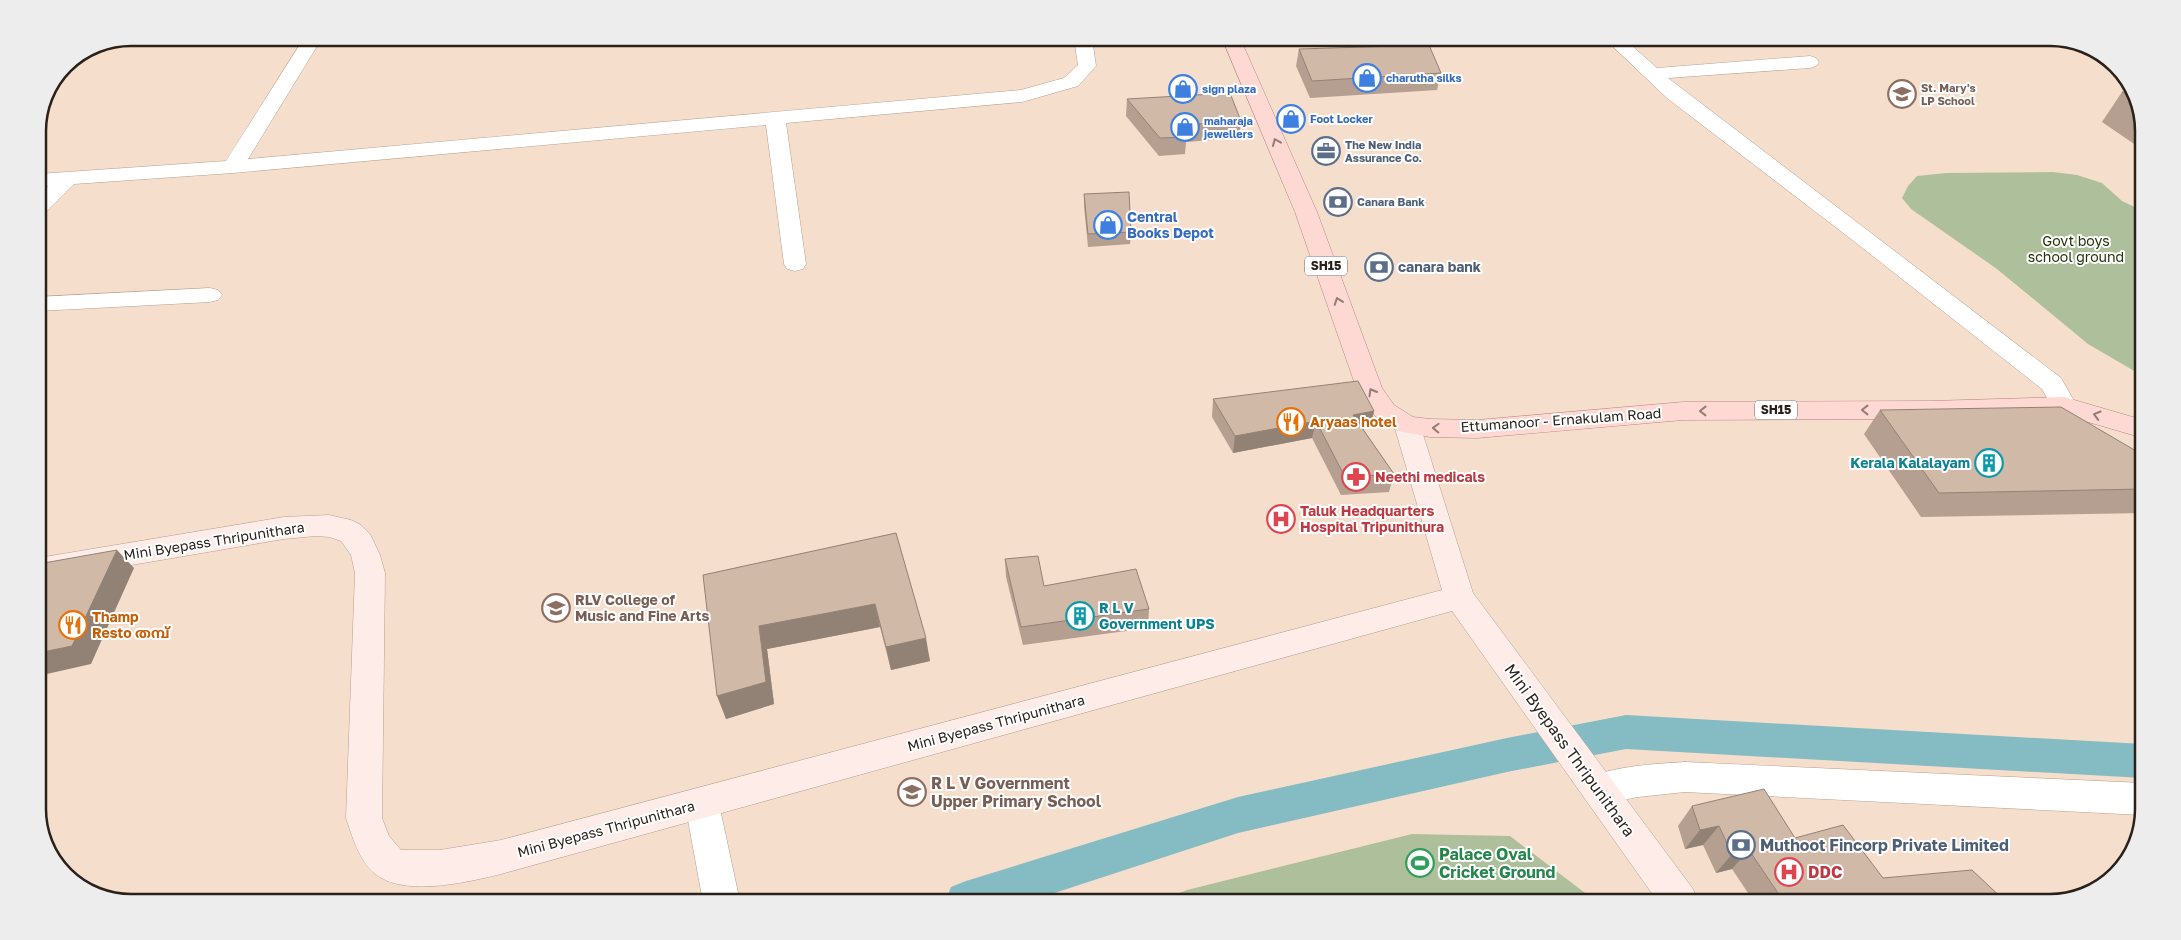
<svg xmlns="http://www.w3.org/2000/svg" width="2181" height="940" font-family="'Golos Text','Noto Sans Malayalam',sans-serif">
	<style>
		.green { fill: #aec09b }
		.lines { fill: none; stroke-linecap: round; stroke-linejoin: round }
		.canal { fill: #85bbc2; fill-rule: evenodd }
		.street-casing { stroke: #b69f8e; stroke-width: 1 }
		.secondary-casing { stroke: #b69f8e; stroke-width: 1 }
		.primary-casing { stroke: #b38780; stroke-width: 1 }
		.street { fill: #fff; fill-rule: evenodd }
		.secondary { fill: #feece9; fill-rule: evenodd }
		.primary { fill: #fed8d3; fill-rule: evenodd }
		.wall { fill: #b49f90 }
		.shaded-wall { fill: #928276 }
		.building { fill: #d1b9a8; stroke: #928276 }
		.oneway { stroke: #947c77 }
		.labels { text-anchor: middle; stroke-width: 4; stroke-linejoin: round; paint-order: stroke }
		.far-shop-label { font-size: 11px; font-weight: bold; fill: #366cbe; stroke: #fff; text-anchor: start }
		.far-education-label { font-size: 11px; font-weight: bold; fill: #785e54; stroke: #fff; text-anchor: start }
		.far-service-label { font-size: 11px; font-weight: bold; fill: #4e5e75; stroke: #fff; text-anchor: start }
		.shield { fill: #fff; stroke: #6a645f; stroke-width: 1 }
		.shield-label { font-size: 12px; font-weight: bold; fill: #2a211b }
		.shop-label { font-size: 14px; font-weight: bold; fill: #366cbe; stroke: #fff; text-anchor: start }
		.park-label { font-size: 14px; fill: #233408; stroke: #fff }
		.service-label { font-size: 14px; font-weight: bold; fill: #4e5e75; stroke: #fff; text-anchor: start }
		.street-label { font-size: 14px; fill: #2a211b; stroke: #fff }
		.food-label { font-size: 14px; font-weight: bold; fill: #c56008; stroke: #fff; text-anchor: start }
		.culture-label { font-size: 14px; font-weight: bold; fill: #0d838f; stroke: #fff; text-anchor: end }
		.health-label { font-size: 14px; font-weight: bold; fill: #be3a42; stroke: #fff; text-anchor: start }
		.education-label { font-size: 14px; font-weight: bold; fill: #785e54; stroke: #fff; text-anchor: start }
		.near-street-label { font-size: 16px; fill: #2a211b; stroke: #fff }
		.near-education-label { font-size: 16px; font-weight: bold; fill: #785e54; stroke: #fff; text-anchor: start }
		.near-service-label { font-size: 16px; font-weight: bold; fill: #4e5e75; stroke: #fff; text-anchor: start }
		.near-leisure-label { font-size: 16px; font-weight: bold; fill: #27864d; stroke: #fff; text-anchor: start }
		.near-health-label { font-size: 16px; font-weight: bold; fill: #be3a42; stroke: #fff; text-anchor: start }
		.rim { fill: none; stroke: #2a211b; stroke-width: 2.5 }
	</style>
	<rect width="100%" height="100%" fill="#f6decc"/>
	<!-- green -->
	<path class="green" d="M2053,172l24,3 25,8 20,18 21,10v163l-7,-2 -48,-28 -91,-75 -86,-60 -9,-11 6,-12 9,-10 29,-3z
		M1412,834l98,2 87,66h-442l32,-12z"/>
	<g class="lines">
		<!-- canal -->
		<path class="canal" d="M1626,715l517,29v34l-517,-29 -119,23 -269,61 -211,69h-82l6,-15 15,-6 272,-84 269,-59z"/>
		<defs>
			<path id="street" d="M304,38h18l-74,121 773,-69 43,-12 14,-13 -4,-27h18l4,28 -18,20 -56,16 -236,21 20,141 -3,5 -8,2 -8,-2 -3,-5 -18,-139 -533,48 -159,11 -28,28 -8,1v-18l10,-9h-10v-12l188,-13z
				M1604,38h19l34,30 153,-12 6,2 3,4 -3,4 -6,2 -142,10 393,300 16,28 -4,6 -9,3 -9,-3 -13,-23 -187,-147 -188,-144z
				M210,288l8,2 4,5 -4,5 -8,2 -172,9v-14z
				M1685,762l458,21 -1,32 -457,-23 -47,5 -40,8 -12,-5 -5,-11 5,-11c31,-12 66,-14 99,-16z
				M702,788l12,5 5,11 21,98h-37l-18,-98 5,-11z"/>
			<path id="secondary" d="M1407,416l9,3 4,6 53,168 220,296 5,13h-40l-206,-291 -951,263c-33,8 -98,24 -127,-1 -15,-13 -22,-37 -28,-55l9,-245 -4,-18 -10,-14 -12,-4 -13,-1 -32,3 -246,42v-23l246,-41 45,-2 22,5 10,5 9,9 10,21 5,18 -3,245 7,18 12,14h39l61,-10 941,-250 -48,-165 4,-6z"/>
			<path id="primary" d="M1222,38h18l77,174 65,176 12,17 19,12 17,2 47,1 206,-18 248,-1 133,-4 79,23v18l-79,-23 -133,4 -248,1 -206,18 -47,-1 -32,-6 -22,-14 -19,-27 -62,-178z"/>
		</defs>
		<!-- street casing -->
		<use href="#street" class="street-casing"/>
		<!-- secondary casing -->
		<use href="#secondary" class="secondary-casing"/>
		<!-- primary casing -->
		<use href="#primary" class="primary-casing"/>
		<!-- street -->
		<use href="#street" class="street"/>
		<!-- secondary -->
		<use href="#secondary" class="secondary"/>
		<!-- primary -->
		<use href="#primary" class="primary"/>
	</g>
	<!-- wall -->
	<path class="wall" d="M1770,38h67l-59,5z
		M1299,49l142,24 -4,17 -127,8 -14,-32z
		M2122,92h10l11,33v25l-41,-28z
		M1127,99l114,22 -2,17 -53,4 -1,12 -26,2 -33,-40z
		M1084,194l47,38 -1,12 -42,3 -4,-41z
		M1213,399l161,12 -4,17 -7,1 31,45 -5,18 -48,3 -29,-57 -79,15 -21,-36z
		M1880,410l263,45v58l-222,4 -57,-83z
		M896,533l34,128 -39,9 -11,-43 -113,22 7,55 -48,15 -23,-144z
		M1005,559l39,27 105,23 -1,19 -125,17 -17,-68z
		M1692,806l103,32 88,40 123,24h-252l-22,-33 -16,4 -13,-28 -18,4 -7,-23z"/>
	<!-- shaded-wall -->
	<path class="shaded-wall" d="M1374,411l-4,17 -21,4 4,-17z
		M1316,421l-4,17 -79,15 2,-17z
		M117,550l17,18 -43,96 -53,12v-23z
		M875,604l5,23 -113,22 7,55 -48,15 -9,-23 42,-70z
		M926,638l4,23 -39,9 -5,-23z
		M1719,826l-16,19 -18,4 15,-19z
		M1749,850l-17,19 -16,4 16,-19z"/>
	<!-- building -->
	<path class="building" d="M1429,45l12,28 -129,8 -13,-32z
		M2122,92h10l3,9z
		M1230,93l11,28 -59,4 4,12 -26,1 -33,-39z
		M1129,192l2,40 -43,2 -4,-40z
		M1358,381l16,30 -21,4 41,59 -49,3 -29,-56 -81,15 -22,-37z
		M2061,407l82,48v34l-204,4 -59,-83z
		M896,533l30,105 -40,9 -11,-43 -116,22 7,56 -49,14 -14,-121z
		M117,550l-45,96 -34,7v-89z
		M1038,556l6,30 92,-17 13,40 -128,18 -16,-68z
		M1764,789l31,49 48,-13 40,53 89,-8 34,32h-222l-35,-52 -17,4 -13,-28 -19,4 -8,-24z"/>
	<!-- one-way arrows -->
	<defs><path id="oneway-chevron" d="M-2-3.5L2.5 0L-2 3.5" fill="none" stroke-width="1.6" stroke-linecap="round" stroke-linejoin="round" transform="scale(1.25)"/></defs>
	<g class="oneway">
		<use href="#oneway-chevron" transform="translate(1276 142) rotate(-113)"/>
		<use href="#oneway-chevron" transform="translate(1338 301) rotate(-110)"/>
		<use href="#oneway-chevron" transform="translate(1372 392) rotate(-120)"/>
		<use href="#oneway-chevron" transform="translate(1865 410) rotate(180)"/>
		<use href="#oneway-chevron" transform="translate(1703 411) rotate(180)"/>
		<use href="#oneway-chevron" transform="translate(2097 415) rotate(-164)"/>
		<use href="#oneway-chevron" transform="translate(1436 428) rotate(-178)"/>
	</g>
	<!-- icons -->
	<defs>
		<symbol id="shop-ring" viewBox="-11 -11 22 22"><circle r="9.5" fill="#fff" stroke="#3f7fe0" stroke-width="1.5"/><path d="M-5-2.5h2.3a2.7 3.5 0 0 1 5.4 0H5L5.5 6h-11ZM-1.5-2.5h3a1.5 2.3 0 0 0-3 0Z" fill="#3f7fe0"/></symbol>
		<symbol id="school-ring" viewBox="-11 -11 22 22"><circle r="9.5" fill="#fff" stroke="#8d6e63" stroke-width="1.5"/><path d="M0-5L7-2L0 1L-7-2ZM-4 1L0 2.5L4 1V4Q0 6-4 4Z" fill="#8d6e63"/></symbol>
		<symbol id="office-ring" viewBox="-11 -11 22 22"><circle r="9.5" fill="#fff" stroke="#5c6f8a" stroke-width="1.5"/><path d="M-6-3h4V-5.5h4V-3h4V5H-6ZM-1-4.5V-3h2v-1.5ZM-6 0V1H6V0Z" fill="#5c6f8a"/></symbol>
		<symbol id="bank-ring" viewBox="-11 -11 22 22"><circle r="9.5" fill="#fff" stroke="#5c6f8a" stroke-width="1.5"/><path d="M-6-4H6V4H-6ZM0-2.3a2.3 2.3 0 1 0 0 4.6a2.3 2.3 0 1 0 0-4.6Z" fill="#5c6f8a"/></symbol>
		<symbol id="restaurant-ring" viewBox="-11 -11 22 22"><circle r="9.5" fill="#fff" stroke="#e8710a" stroke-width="1.5"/><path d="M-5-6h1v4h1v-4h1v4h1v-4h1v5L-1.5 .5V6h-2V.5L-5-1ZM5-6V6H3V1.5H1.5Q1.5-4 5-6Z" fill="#e8710a"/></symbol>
		<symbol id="building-ring" viewBox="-11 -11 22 22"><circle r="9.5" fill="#fff" stroke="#0f9aa8" stroke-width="1.5"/><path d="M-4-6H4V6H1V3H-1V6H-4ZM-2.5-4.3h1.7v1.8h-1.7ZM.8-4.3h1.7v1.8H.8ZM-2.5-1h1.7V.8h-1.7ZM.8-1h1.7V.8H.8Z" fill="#0f9aa8"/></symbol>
		<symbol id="pharmacy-ring" viewBox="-11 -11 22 22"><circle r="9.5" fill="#fff" stroke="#e0444e" stroke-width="1.5"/><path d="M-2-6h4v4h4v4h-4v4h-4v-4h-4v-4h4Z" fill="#e0444e"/></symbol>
		<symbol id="hospital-ring" viewBox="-11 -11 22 22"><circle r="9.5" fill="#fff" stroke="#e0444e" stroke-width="1.5"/><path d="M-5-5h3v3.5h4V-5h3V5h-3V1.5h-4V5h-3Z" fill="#e0444e"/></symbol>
		<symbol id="university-ring" viewBox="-11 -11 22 22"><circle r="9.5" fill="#fff" stroke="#8d6e63" stroke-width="1.5"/><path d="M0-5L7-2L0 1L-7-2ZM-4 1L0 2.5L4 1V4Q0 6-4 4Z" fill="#8d6e63"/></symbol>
		<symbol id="stadium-ring" viewBox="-11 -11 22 22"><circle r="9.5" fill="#fff" stroke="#2e9e5b" stroke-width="1.5"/><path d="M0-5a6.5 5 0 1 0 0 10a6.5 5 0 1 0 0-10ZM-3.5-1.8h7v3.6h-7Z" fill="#2e9e5b"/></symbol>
	</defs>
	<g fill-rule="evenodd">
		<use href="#shop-ring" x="1351" y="62" width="32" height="32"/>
		<use href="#shop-ring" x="1167" y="73" width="32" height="32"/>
		<use href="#school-ring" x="1886" y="78" width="32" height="32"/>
		<use href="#shop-ring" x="1275" y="103" width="32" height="32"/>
		<use href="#shop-ring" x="1169" y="111" width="32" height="32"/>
		<use href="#office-ring" x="1310" y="135" width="32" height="32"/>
		<use href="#bank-ring" x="1322" y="186" width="32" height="32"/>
		<use href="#shop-ring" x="1092" y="209" width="32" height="32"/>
		<use href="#bank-ring" x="1363" y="251" width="32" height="32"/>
		<use href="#restaurant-ring" x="1275" y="406" width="32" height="32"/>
		<use href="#building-ring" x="1973" y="447" width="32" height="32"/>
		<use href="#pharmacy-ring" x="1340" y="461" width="32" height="32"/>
		<use href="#hospital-ring" x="1265" y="503" width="32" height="32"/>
		<use href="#university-ring" x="540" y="592" width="32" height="32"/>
		<use href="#building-ring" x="1064" y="600" width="32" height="32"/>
		<use href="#restaurant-ring" x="57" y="609" width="32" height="32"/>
		<use href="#school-ring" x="896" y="776" width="32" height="32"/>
		<use href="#bank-ring" x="1725" y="829" width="32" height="32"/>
		<use href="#stadium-ring" x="1404" y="847" width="32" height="32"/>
		<use href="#hospital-ring" x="1773" y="856" width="32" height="32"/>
	</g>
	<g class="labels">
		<!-- far-shop labels -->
		<g class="far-shop-label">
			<text x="1386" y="82">charutha silks</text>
			<text x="1202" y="93">sign plaza</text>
			<text x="1310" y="123">Foot Locker</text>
			<text x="1204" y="125">maharaja<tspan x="1204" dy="13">jewellers</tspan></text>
		</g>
		<!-- far-education labels -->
		<g class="far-education-label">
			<text x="1921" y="92">St. Mary's<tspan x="1921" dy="13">LP School</tspan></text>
		</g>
		<!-- far-service labels -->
		<g class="far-service-label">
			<text x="1345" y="149">The New India<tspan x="1345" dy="13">Assurance Co.</tspan></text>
			<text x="1357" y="206">Canara Bank</text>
		</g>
		<!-- shield labels -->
		<g class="shield">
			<rect x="1305" y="256.5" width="42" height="19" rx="4"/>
			<rect x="1755" y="400.5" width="42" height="19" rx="4"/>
		</g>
		<g class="shield-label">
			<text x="1326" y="270">SH15</text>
			<text x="1776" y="414">SH15</text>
		</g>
		<!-- shop labels -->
		<g class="shop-label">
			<text x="1127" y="222">Central<tspan x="1127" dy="16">Books Depot</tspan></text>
		</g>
		<!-- park labels -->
		<g class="park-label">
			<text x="2076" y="246">Govt boys<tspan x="2076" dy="16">school ground</tspan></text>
		</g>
		<!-- service labels -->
		<g class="service-label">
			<text x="1398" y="272">canara bank</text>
		</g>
		<!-- street labels -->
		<g class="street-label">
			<text transform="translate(1561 420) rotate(-4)" y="5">Ettumanoor - Ernakulam Road</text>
			<text transform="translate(214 541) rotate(-9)" y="5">Mini Byepass Thripunithara</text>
			<text transform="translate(996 723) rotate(-15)" y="5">Mini Byepass Thripunithara</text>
			<text transform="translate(606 829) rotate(-15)" y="5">Mini Byepass Thripunithara</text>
		</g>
		<!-- food labels -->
		<g class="food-label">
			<text x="1310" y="427">Aryaas hotel</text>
			<text x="92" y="622">Thamp<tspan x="92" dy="16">Resto തമ്പ്</tspan></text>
		</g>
		<!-- culture labels -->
		<g class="culture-label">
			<text x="1970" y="468">Kerala Kalalayam</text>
			<text x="1099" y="613" text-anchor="start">R L V<tspan x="1099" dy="16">Government UPS</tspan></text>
		</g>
		<!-- health labels -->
		<g class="health-label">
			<text x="1375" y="482">Neethi medicals</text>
			<text x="1300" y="516">Taluk Headquarters<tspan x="1300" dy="16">Hospital Tripunithura</tspan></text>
		</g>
		<!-- education labels -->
		<g class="education-label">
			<text x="575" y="605">RLV College of<tspan x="575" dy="16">Music and Fine Arts</tspan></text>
		</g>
		<!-- near-street labels -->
		<g class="near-street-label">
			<text transform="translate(1570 750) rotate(54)" y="6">Mini Byepass Thripunithara</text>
		</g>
		<!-- near-education labels -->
		<g class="near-education-label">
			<text x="931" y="789">R L V Government<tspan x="931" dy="18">Upper Primary School</tspan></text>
		</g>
		<!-- near-service labels -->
		<g class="near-service-label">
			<text x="1760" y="851">Muthoot Fincorp Private Limited</text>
		</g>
		<!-- near-leisure labels -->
		<g class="near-leisure-label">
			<text x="1439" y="860">Palace Oval<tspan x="1439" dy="18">Cricket Ground</tspan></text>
		</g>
		<!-- near-health labels -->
		<g class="near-health-label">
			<text x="1808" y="878">DDC</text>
		</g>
	</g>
	<!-- crop -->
	<path d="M0 0H2181V940H0ZM131 46H2050A85 85 0 0 1 2135 131V809A85 85 0 0 1 2050 894H131A85 85 0 0 1 46 809V131A85 85 0 0 1 131 46Z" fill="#eeeded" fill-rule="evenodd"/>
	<path class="rim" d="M131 46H2050A85 85 0 0 1 2135 131V809A85 85 0 0 1 2050 894H131A85 85 0 0 1 46 809V131A85 85 0 0 1 131 46Z"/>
</svg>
